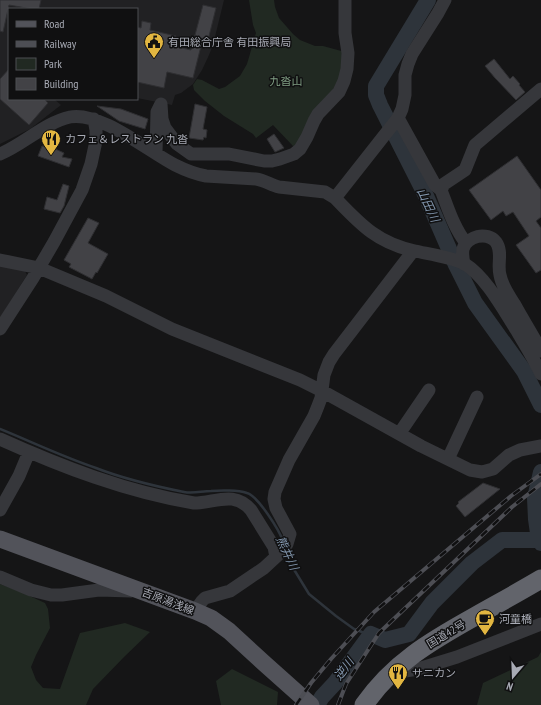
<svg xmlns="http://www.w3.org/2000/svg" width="541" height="705" font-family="'PT Sans Narrow','Noto Sans JP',sans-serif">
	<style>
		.built { fill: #212123 }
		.green { fill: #212922 }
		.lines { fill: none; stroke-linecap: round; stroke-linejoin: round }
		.stream { stroke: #2e343b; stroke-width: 2.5 }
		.river { stroke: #2e343b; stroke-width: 16 }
		.building { fill: #424246; stroke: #2f2f32 }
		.minor { stroke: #36373b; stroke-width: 13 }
		.major { stroke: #52535a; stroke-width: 17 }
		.highway { stroke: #62646b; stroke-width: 19 }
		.rail-casing { stroke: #4d4e54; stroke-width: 4 }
		.rail { stroke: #101011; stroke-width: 2.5; stroke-dasharray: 8; stroke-linecap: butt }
		.labels { text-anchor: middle; stroke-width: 3; stroke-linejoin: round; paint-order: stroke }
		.poi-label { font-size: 11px; fill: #a8abb5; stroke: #101011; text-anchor: start }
		.park-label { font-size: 11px; fill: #809f84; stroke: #101011 }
		.street-label { font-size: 11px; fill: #a8abb5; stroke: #101011 }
		.water-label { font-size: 12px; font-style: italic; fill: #8296ad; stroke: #101011 }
	</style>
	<rect width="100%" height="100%" fill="#151516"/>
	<!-- built -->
	<path class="built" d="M0,0h224l-11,45 -4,10 -7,15 -9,14 -12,9 -6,2 -3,10 -35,-7v-89h-128v90h45l7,6 -31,24 -30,15z
		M0,265l25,6 2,4 -27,43z"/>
	<!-- green -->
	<path class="green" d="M249,0h25l1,7 4,11 14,16 7,6 15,6h8l22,6 -5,29 -40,63 -7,2 -20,-21 -17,13 -3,-4 -29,-18 -19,-15 -11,-11 -1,-5 4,-6 5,1 17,9 6,-2 15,-11 7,-12 9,-31 -3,-8z
		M0,584l21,8 24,11 3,6 2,19 -14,27 -5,12 5,13 7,8 17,1 20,-56 45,-10 25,9 -25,24 -32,33 -7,16h-86z
		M541,652v53h-64l6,-22 55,-26z
		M232,669l46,23 -1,13h-56l-5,-24z"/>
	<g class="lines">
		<!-- stream -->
		<path class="stream" d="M0,429c32,13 63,28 96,39 28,11 58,18 88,24 9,2 18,-1 27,-1 10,-1 27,-1 36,2 11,3 32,37 36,48
			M286,552l4,11 19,31 27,22 18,13 8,3 9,2"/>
		<!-- river -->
		<path class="river" d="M428,0l-52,86v9l4,10 46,91 30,69 19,38 49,68 17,34
			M541,472l-6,26 1,21 3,21 2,3
			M317,705l5,-8 13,-14 36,-49 14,6 24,-6 23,-31 40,-40 30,-23h37"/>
	</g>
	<!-- building -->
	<path class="building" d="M0,0h41l-2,9h-7l-23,-4 -6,27 -3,-1z
		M203,5l13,3 -10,40 -5,-2 -8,32 -26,-6 -3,16 -27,-6v-55l4,1 1,-7 9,2 -1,7 26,6 -3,10 18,4z
		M494,59l16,20 3,-3 7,8 -1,1 6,7 -9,8 -21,-22 -10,-12z
		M9,69v30h35l4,4 -19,22 -29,-26v-20z
		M195,104l12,3 -4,22 4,1 -1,8 -2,-1 -1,3 -14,-2z
		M97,106l24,3 27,10 -3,10 -26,-8z
		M274,134l10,14 -9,4 -8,-13z
		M42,146l5,1h4l13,6 -2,4 10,2 -3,8 -31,-11z
		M517,156l24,34v27l-5,4 5,7v42l-5,3 -20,-28 13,-9 -16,-24 -7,4 -3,-5 -12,9 -22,-30z
		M63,184l6,2 -5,20 -4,7 -16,-4 3,-12 10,3z
		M88,218l11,5 -11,20 20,11 -11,19 -1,-1 -4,7 -23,-12 2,-3 -7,-4z
		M483,483l17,6 -35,28 -9,-11 3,-3 -1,-1z"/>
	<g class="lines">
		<!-- minor -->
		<path class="minor" d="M398,118l37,67 6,5
			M156,153l1,-41 4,-8 1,15 3,9 12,16 14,10h38l35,7h8l8,-2 14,-5 6,-5 7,-12 7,-16 4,-7 21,-22 5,-11 3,-12 1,-16 -3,-20v-33
			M0,154c24,-10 44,-31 70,-37 30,-6 78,34 105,48 10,5 20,9 31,11l50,3c8,1 15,6 23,8l46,5 10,6c25,26 42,45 80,53 14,3 37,6 50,13 21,13 39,47 52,67 8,14 17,28 24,43
			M335,198l63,-80 4,-9 3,-14v-20l3,-11 4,-10 26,-41 7,-13
			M466,243c-12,-15 -18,-35 -25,-53l3,-6 21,-14 10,-25 66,-56
			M0,260l39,8 67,28 66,33 128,51 22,11 99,55 49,24 12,2 11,-3 16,-14 11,-5 21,-4
			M464,264c-1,-5 -2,-10 -1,-15 4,-13 24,-18 33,-7 7,10 1,22 4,33 2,11 9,21 15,30 8,15 18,30 26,46
			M0,329l33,-51 21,-36 28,-52 9,-26 5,-23v-11l-2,-11
			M399,434l30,-44
			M0,439c62,28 127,53 194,64 21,0 40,-13 57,7l23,37 2,10
			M448,459l29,-62
			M0,510l19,-34 10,-24
			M0,577l31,13 20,5h11l37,-5 32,1
			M195,611l7,-10 3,-3 25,-7 34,-23 14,-13 9,-11 3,-10 -14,-26 -2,-9 1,-7 14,-32 25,-44 4,-10 3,-8 3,-23 5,-13 5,-8 79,-103
			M396,667l9,4 13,-2 39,-12 84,-33"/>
		<!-- major -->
		<path class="major" d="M0,539l195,72 16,7 18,13 36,33 46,41"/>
		<!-- highway -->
		<path class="highway" d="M364,705c29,-42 67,-64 110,-88 23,-13 45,-25 67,-38"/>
		<defs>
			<path id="rail" d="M296,705l15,-22 20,-24 43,-47 137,-116 30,-22
				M338,705l8,-21 33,-51 133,-126 29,-23"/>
		</defs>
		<!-- rail casing -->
		<use href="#rail" class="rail-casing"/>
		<!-- rail -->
		<use href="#rail" class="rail"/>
	</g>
	<!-- icons -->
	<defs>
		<symbol id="civic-pin" viewBox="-11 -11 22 30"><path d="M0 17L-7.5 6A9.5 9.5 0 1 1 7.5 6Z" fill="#e2b641" stroke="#101011"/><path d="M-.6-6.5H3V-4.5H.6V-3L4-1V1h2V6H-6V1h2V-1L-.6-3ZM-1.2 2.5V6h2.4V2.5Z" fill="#111"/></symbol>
		<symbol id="restaurant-pin" viewBox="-11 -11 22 30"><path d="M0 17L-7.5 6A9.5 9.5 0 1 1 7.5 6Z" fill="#e2b641" stroke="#101011"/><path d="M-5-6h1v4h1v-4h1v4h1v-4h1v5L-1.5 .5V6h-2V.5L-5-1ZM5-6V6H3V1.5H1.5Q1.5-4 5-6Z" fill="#111"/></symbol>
		<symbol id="cafe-pin" viewBox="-11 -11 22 30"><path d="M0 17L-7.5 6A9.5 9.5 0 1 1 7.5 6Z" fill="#e2b641" stroke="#101011"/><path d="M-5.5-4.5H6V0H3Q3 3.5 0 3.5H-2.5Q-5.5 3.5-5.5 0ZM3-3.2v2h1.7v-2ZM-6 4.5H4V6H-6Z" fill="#111"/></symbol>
	</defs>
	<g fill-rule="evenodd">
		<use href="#civic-pin" x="143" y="31" width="22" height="30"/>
		<use href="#restaurant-pin" x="40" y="128" width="22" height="30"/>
		<use href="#cafe-pin" x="474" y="608" width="22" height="30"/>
		<use href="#restaurant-pin" x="387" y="662" width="22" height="30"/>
	</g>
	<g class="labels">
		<!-- poi labels -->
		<g class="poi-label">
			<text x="168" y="46">有田総合庁舎 有田振興局</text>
			<text x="65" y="143">カフェ＆レストラン 九沓</text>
			<text x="499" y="623">河童橋</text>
			<text x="412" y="677">サニカン</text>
		</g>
		<!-- park labels -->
		<g class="park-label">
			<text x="286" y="85">九沓山</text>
		</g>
		<!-- street labels -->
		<g class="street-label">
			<text transform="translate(168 601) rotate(21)" y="4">吉原湯浅線</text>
			<text transform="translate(446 634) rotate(-31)" y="4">国道42号</text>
		</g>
		<!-- water labels -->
		<g class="water-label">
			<text transform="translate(428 205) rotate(65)" y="4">山田川</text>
			<text transform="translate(287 553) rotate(65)" y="4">熊井川</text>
			<text transform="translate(344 669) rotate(-53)" y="4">逆川</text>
		</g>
	</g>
	<!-- legend -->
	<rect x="8" y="8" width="130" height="92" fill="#101011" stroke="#4d4e53"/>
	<rect x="16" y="21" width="20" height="6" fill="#52535a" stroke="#4d4e53"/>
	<text x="44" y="28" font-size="12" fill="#a8abb5">Road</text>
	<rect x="16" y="41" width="20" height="6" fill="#4d4e54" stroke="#4d4e53"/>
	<text x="44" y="48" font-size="12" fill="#a8abb5">Railway</text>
	<rect x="16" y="58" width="20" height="12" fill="#212922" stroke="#4d4e53"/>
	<text x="44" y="68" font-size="12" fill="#a8abb5">Park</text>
	<rect x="16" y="78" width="20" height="12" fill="#424246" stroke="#4d4e53"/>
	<text x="44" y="88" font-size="12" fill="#a8abb5">Building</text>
	<!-- north arrow -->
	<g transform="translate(513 677) rotate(199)" stroke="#101011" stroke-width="3" paint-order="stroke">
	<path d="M0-3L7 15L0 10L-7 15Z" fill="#a8abb5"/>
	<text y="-6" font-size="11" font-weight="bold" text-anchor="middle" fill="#a8abb5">N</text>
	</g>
</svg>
